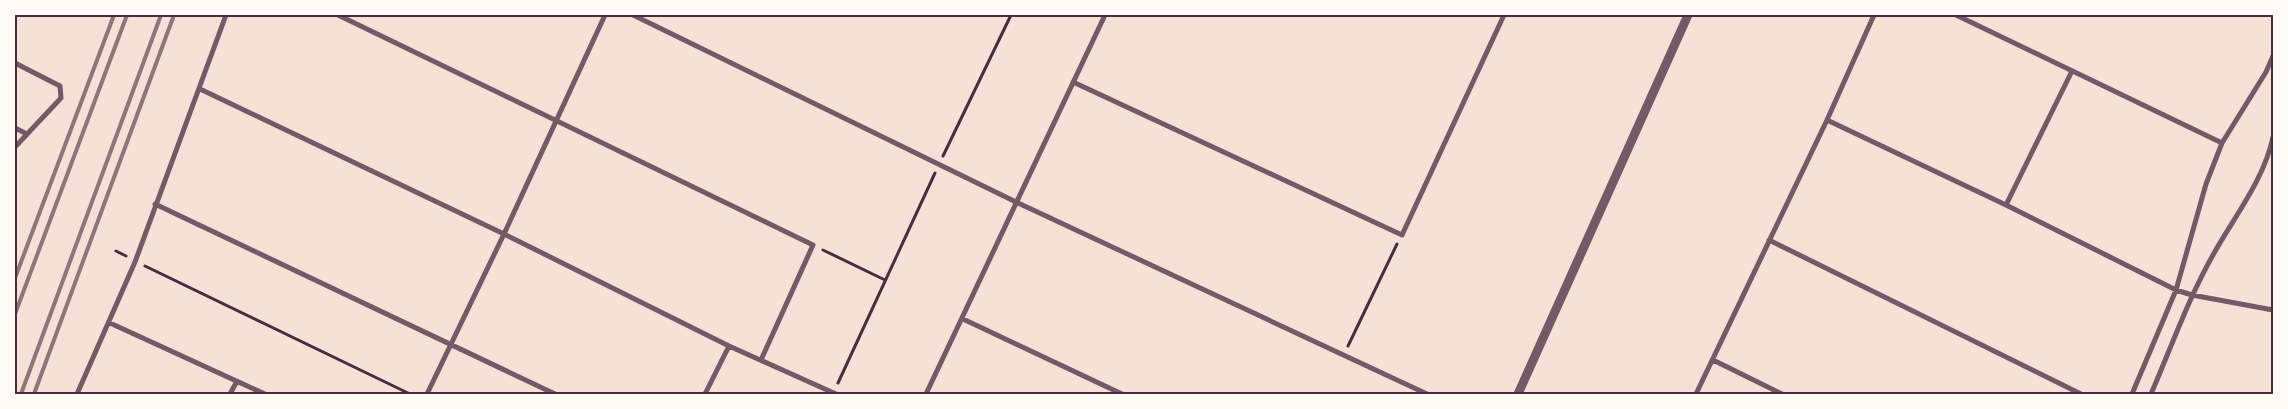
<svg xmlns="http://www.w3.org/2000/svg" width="2288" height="409" font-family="'Nunito Sans',sans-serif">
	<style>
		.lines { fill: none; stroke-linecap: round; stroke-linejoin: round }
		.path { stroke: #4a2c40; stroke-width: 3 }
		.minor { stroke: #755966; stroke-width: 5 }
		.tertiary { stroke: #755966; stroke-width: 9 }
		.rail { stroke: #8f747c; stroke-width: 4 }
		.neatline { fill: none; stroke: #4a2c40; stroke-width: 2 }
	</style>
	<rect width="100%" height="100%" fill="#f7e1d7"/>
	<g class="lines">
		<!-- path -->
		<path class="path" d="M943,156l68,-141
			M823,250l62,30
			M116,251l10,5
			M145,266l265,128
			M1348,346l49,-102
			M838,383l97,-210"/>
		<!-- minor -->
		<path class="minor" d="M338,15l475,230 -52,115
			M633,15l383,187 411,192
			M1956,15l266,128
			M15,63l45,23 1,12 -46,49
			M1073,82l329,153 102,-220
			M200,89l304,145 225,112 107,48
			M1827,120l179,85 170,85 16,5 81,15
			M15,128l12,6
			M155,204l400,190
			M2006,205l66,-134
			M1769,240l312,154
			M963,319l159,75
			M110,323l155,71
			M1713,360l69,34
			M77,394l58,-132 91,-247
			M230,394l7,-13
			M427,394l77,-160 101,-219
			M705,394l24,-48
			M926,394l179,-379
			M1696,394l131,-274 47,-105
			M2132,394l44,-104 30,-106 16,-41 44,-71 7,-16
			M2151,394c20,-46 37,-95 62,-139 21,-38 51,-75 60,-118"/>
		<!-- tertiary -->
		<path class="tertiary" d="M1518,394l170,-379"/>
		<!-- rail -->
		<path class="rail" d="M15,278l99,-263
			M15,314l112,-299
			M21,394l140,-379
			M34,394l140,-379"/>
	</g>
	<!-- border -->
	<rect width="2288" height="409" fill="none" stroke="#fffaf5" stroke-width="32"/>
	<rect x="16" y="16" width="2256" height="377" class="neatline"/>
</svg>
